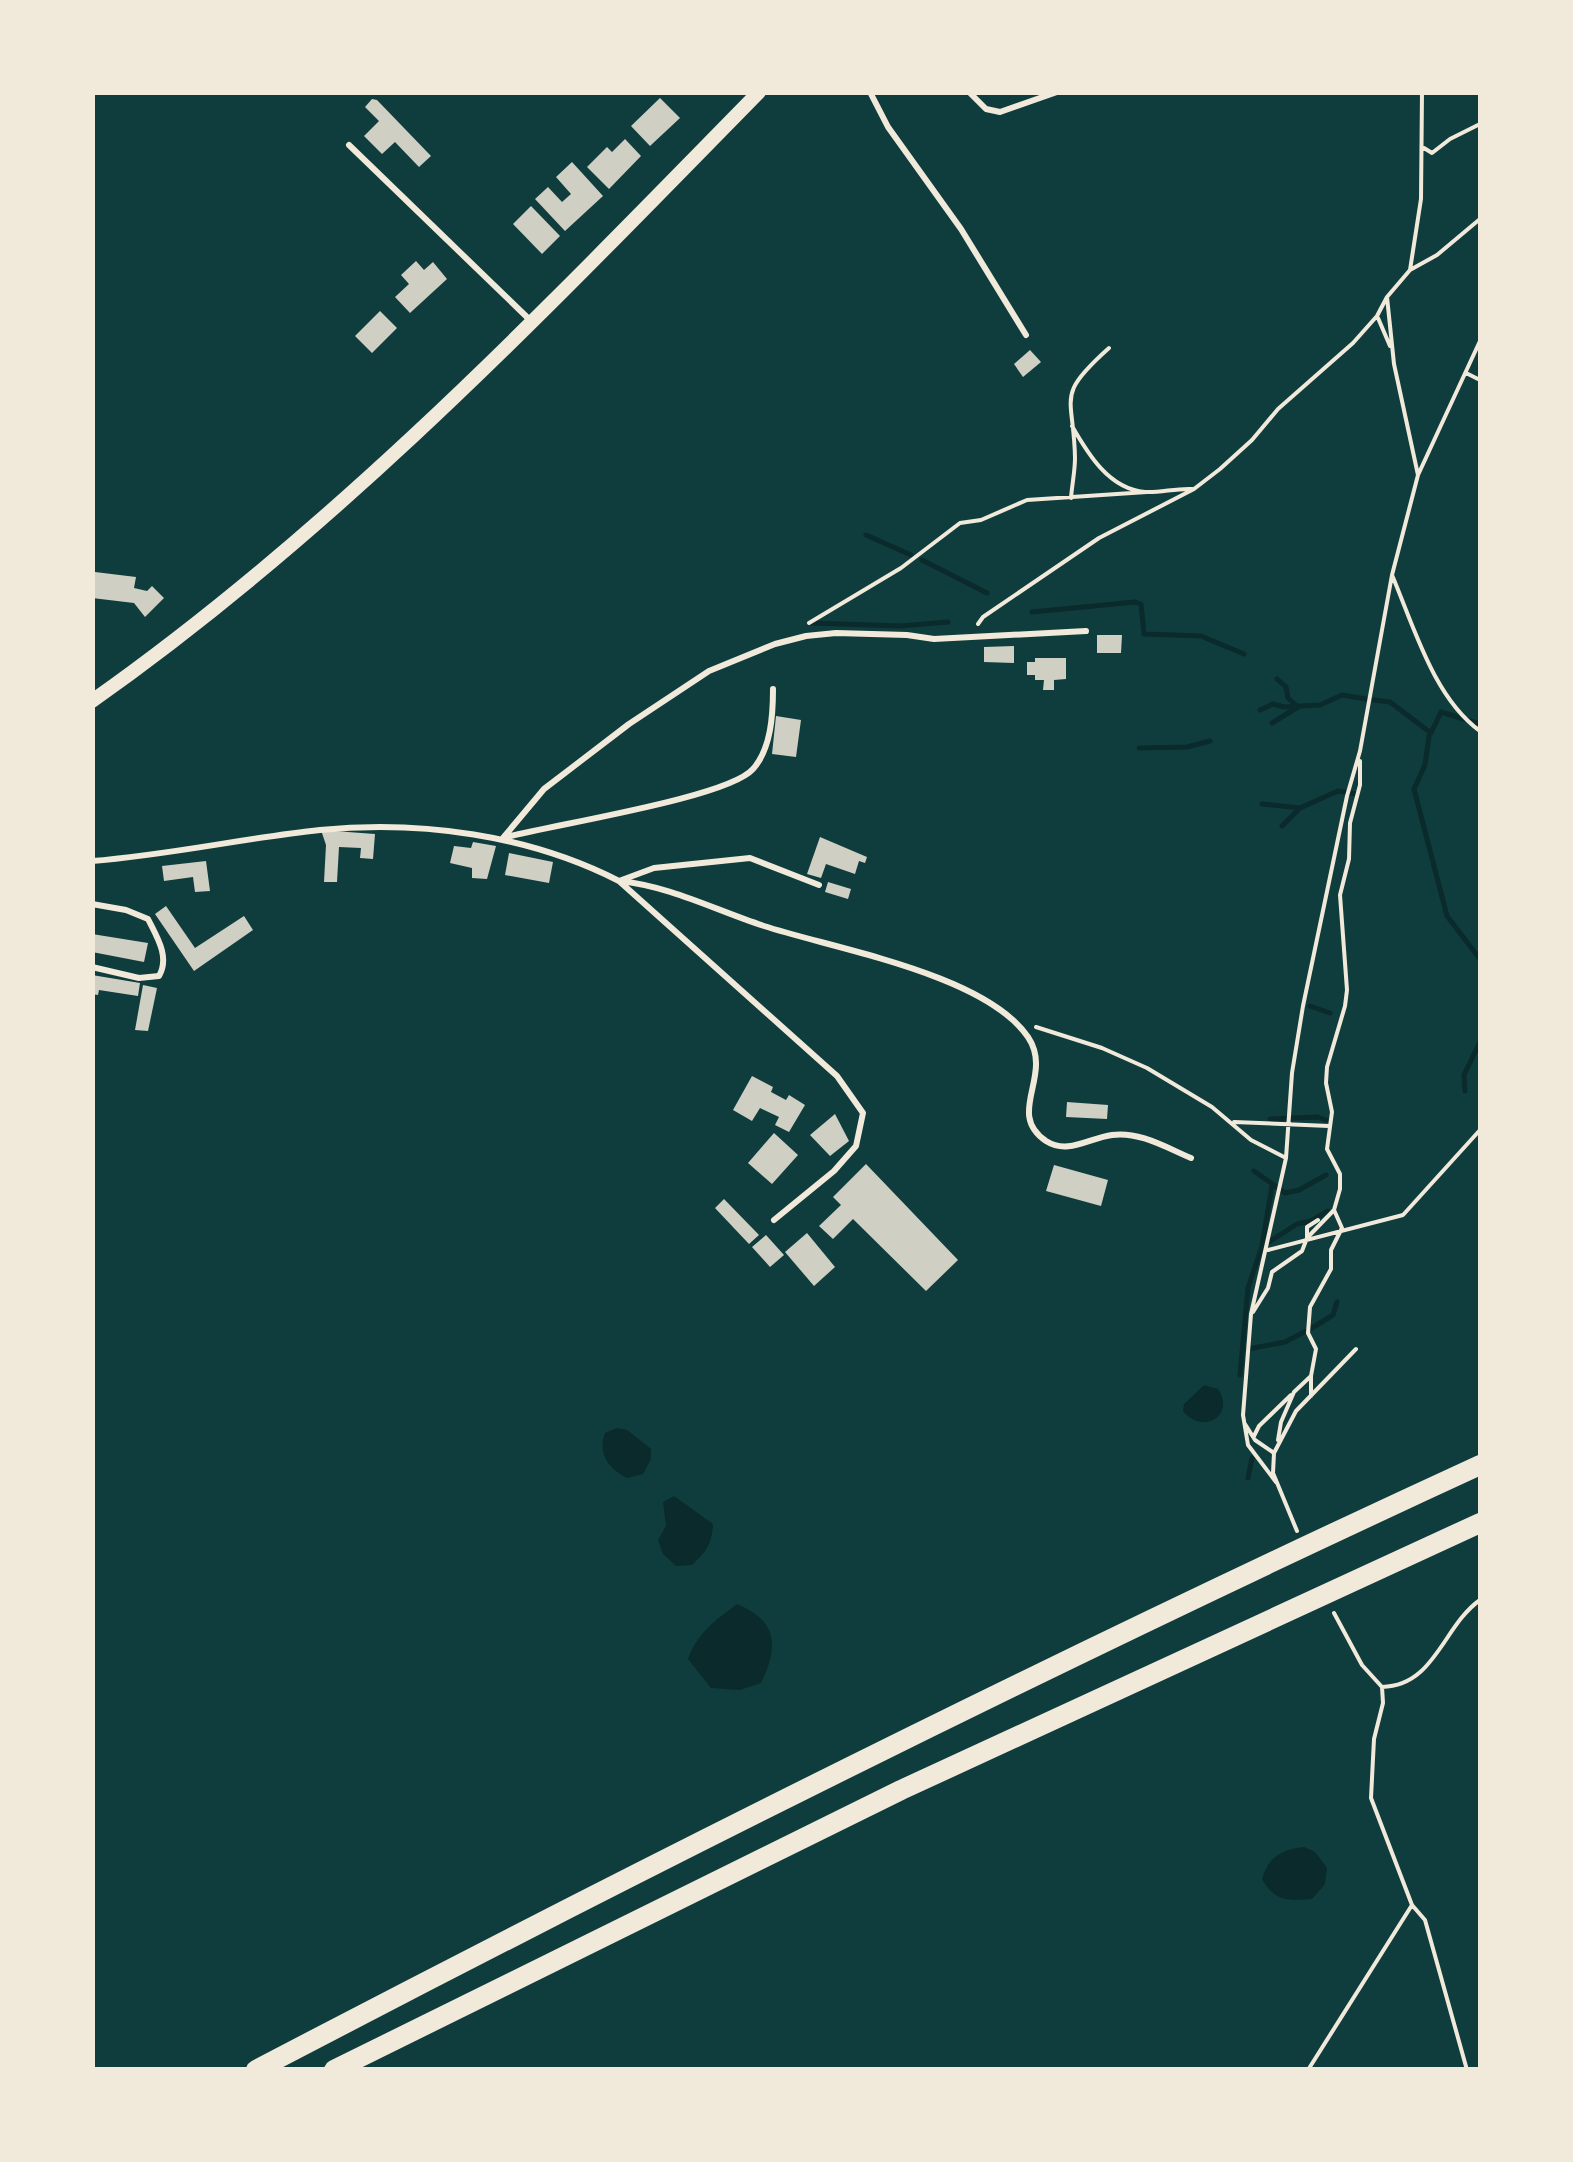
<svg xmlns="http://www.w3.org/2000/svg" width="1573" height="2162" font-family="Barlow,sans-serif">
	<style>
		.water { fill: #0a2a2b }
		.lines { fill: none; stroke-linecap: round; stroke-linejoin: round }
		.stream { stroke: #0a2a2b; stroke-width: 5 }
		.building { fill: #cfcfc3 }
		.path { stroke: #f1e9da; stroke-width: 4 }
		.service { stroke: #f1e9da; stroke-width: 6 }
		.tertiary { stroke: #f1e9da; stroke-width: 14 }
		.motorway { stroke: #f1e9da; stroke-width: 20 }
	</style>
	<rect width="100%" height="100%" fill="#0f3d3e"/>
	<!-- water -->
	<path class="water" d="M1204,1385l14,4c18,26 -15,47 -35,22l1,-7z
		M617,1428l10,2 24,19v10l-8,15 -16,4c-18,-9 -30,-24 -22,-45z
		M674,1496l39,28c-1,20 -7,28 -21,41l-16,1 -13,-12 -5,-14 8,-14 -3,-24z
		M737,1604c41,17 42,42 24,79l-21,7 -29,-2 -23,-29c9,-26 28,-39 49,-55z
		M1304,1847l11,5 12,16 -2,16 -13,15c-23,2 -38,2 -50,-20 6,-21 19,-30 42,-32z"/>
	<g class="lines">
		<!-- stream -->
		<path class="stream" d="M866,535l45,20
			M922,560l65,33
			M1032,612l103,-10 6,2 3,30 57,2 43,18
			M811,623l89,3 48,-4
			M1374,700l16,2 41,31 10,-21 39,12
			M1260,710l13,-6 11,3 36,-2 22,-10 24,4
			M1272,723l26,-16 -10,-9 -2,-11 -9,-8
			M1429,736l-4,29 -11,24 33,127 33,43
			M1139,748l48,-1 23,-6
			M1262,804l38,4
			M1282,826l18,-18 38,-17 18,3
			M1310,1006l20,7
			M1465,1091l-1,-16 16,-33
			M1270,1119l47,-2 9,3
			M1254,1171l31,22 14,-3 27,-15
			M1264,1245l33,-21 14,-3 17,-10
			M1312,1328l21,-13 4,-13
			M1248,1349l37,-7 21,-11
			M1240,1375l8,-87 14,-42 10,-60
			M1248,1478l4,-20"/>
	</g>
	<!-- building -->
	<path class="building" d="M660,98l20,20 -30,28 -19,-20z
		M372,99l5,1 54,56 -12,11 -24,-25 -13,12 -18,-18 15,-15 -14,-14z
		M625,139l16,17 -32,33 -22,-22 20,-20 5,5z
		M572,162l31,34 -38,35 -30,-32 13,-12 14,15 9,-8 -15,-17z
		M531,206l29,30 -18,18 -29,-30z
		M416,261l8,9 9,-8 14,17 -37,34 -15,-16 14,-13 -8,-9z
		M380,311l17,17 -25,25 -17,-17z
		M1030,350l11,12 -18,15 -9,-13z
		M95,572l41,5 -2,11 13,3 5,-5 12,12 -19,19 -11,-14 -42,-5z
		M1097,635h25l-1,18h-24z
		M1014,646v17l-30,-1v-15z
		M1035,658h31v21l-12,1v10h-11l1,-10h-9v-5h-8v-13h8z
		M776,716l25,4 -5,37 -24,-3z
		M321,830l54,4 -2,25 -13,-1 1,-10 -22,-1 -2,35h-13l2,-37z
		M820,837l47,20 -2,6 -6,-2 -4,13 -29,-10 -5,14 -14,-4z
		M473,842l23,4 -9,33 -15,-1v-10l-22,-5 4,-17 17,2z
		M509,853l44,9 -4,21 -44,-8z
		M206,861l4,30 -15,1 -2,-15 -29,4 -2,-15z
		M828,882l23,7 -3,10 -23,-7z
		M166,906l29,42 49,-32 9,14 -59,41 -39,-57z
		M92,934l56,9 -4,19 -52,-10z
		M92,975l48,8 -2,13 -39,-6 -1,5 -6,-1z
		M143,985l14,3 -9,43 -13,-1z
		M752,1076l21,11 -2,5 15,8 3,-5 16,10 -16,27 -14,-7 4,-8 -19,-9 -8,13 -19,-11z
		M1067,1102l41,3 -1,14 -41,-2z
		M835,1114l14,27 -19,15 -20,-21z
		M774,1133l24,22 -26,29 -24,-21z
		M866,1164l92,96 -32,31 -73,-72 -20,20 -14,-13 22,-21 -8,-8z
		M1054,1165l54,15 -7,26 -55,-15z
		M724,1199l35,36 -10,9 -34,-36z
		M807,1233l28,34 -21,19 -29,-34z
		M766,1235l18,20 -14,12 -18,-20z"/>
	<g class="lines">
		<!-- path -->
		<path class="path" d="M1424,148l8,5 18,-14 30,-15
			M1410,270l27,-15 43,-36
			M1378,318l12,28
			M1466,373l14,7
			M1072,426c16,28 37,63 73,66 15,1 31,-4 47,-3
			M1418,475l-24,-111 -7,-67 23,-27 11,-71 1,-107
			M1071,498c1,-13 4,-27 4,-40 -1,-63 -21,-61 34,-110
			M1392,575c22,52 42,123 88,156
			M809,623l92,-55 59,-45 21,-3 46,-20 120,-8
			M978,624l5,-7 116,-79 95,-49 26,-20 32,-29 26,-31 75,-66 24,-27 10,-19
			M1036,1027l66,21 45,20 65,39 39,33 35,18
			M1234,1122l95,4
			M1307,1238v-11l11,-7
			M1268,1250l135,-35 77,-85
			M1253,1312l15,-24 4,-16 30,-21 5,-13 27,-28 6,-21v-15l-13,-25 5,-37 -6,-29 1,-16 18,-61 2,-16 -7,-95 9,-36 1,-36 10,-38v-24
			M1311,1396v-20
			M1245,1424l10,16 19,13 -1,20 24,58
			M1254,1436l5,-10 32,-31
			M1278,1440l3,-18 13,-30 17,-16 5,-27 -8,-16 2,-26 21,-38v-19l11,-22 -8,-18
			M1274,1453l22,-42 60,-62
			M1276,1482l-28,-37 -5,-30 8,-101 35,-156 6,-85 11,-67 44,-210 13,-45 32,-176 26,-100 62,-134
			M1334,1613l28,52 20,22 1,16 -9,36 -3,59 41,107 13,15 42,150
			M1382,1687c53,-1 61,-61 98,-87
			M1308,2070l104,-165"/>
		<!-- service -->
		<path class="service" d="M870,92l18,35 73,102 65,106
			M969,92l17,17 14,3 57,-20
			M349,145l182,176
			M773,689c0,26 -2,60 -20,80 -25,29 -203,56 -250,69l41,-49 85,-65 80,-53 66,-27 31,-8 30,-3 71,2 27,4 152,-8
			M92,861c77,-6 152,-23 228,-31 101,-10 209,5 299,51l218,195 26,37 -7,33 -22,25 -60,49
			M819,885l-69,-27 -96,10 -35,13c51,5 96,29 145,45 71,23 221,48 264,111 26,39 -23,76 18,104 22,14 43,-3 66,-6 27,-4 55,13 79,23
			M92,904l34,6 22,9c9,18 22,38 11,57l-20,2 -47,-11"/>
		<!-- tertiary -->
		<path class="tertiary" d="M92,701c247,-174 456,-394 667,-609"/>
		<!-- motorway -->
		<path class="motorway" d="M256,2070c403,-211 811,-415 1224,-605
			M334,2070l567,-280 579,-267"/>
	</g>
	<!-- border -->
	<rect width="1573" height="2162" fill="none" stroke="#f1e9da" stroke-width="190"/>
</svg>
